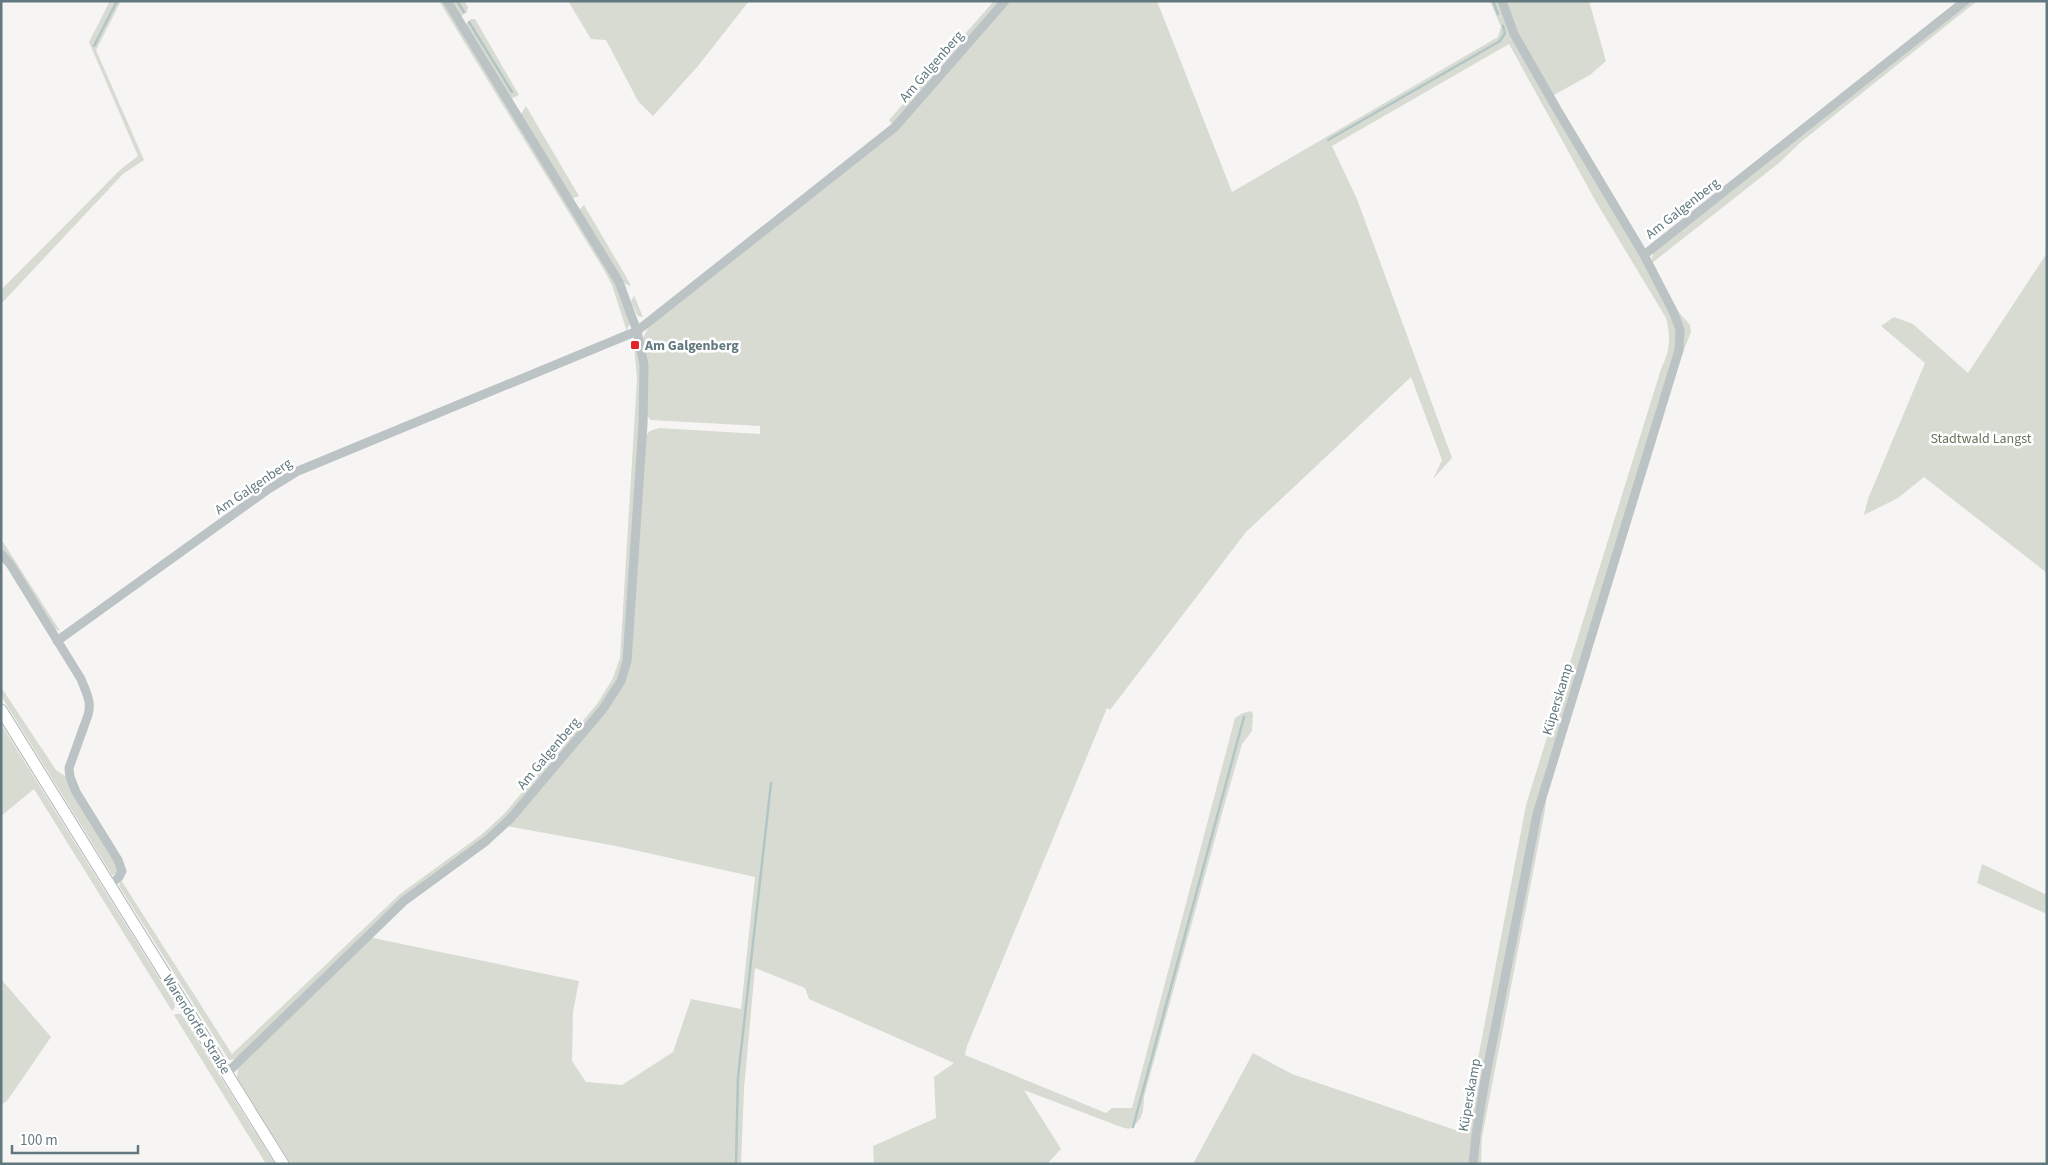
<svg xmlns="http://www.w3.org/2000/svg" width="2048" height="1165" font-family="'Source Sans 3',sans-serif">
	<style>
		.green { fill: #d7dbd2 }
		.lines { fill: none; stroke-linecap: round; stroke-linejoin: round }
		.stream { stroke: #b2c5c5; stroke-width: 2.5 }
		.major-casing { stroke: #b0b7b9; stroke-width: 13 }
		.minor { stroke: #bcc3c5; stroke-width: 9 }
		.major { stroke: #fff; stroke-width: 11 }
		.poi-dot { fill: #e42429; stroke: #fff; stroke-width: 2 }
		.labels { text-anchor: middle; stroke-width: 5; stroke-linejoin: round; paint-order: stroke }
		.street-label { font-size: 14px; fill: #61797e; stroke: #fff }
		.poi-label { font-size: 14px; font-weight: bold; fill: #61797e; stroke: #fff; text-anchor: start }
		.park-label { font-size: 14px; fill: #697660; stroke: #fff }
	</style>
	<rect width="100%" height="100%" fill="#f6f5f3"/>
	<!-- green -->
	<path class="green" d="M110,1h11l-25,49 48,110 -21,14 -122,130v-14l120,-121 17,-13 -49,-114z
		M439,1h5l173,282 13,41 -6,10 2,-5 -14,-44 -8,-15z
		M450,1h14l4,6 -1,5 -7,5z
		M568,1h181l-51,65 -45,50 -15,-15 -32,-61 -15,-1z
		M994,1h6l-107,124 -4,-5z
		M1008,1h149l75,191 266,-155 3,-10 -11,-26h9l142,255 27,52 9,26 -1,14 -133,431 -72,385h-278l60,-111 39,21 172,59 62,-328 135,-436c9,-18 10,-31 5,-51l-71,-118 -86,-156 -177,102 25,53 95,259 -19,21 9,-19 -31,-83 -165,155 -136,178 -3,-2 -140,338 -2,9 141,58 6,-5h20l103,-390 8,-5 8,-2 2,3 -1,17 -10,13 -16,55 -82,298c-1,16 0,22 -15,32l-8,-2 -97,-37 37,59 -14,15h-173l-1,-18 63,-28 -2,-41 20,-14 -145,-64 -4,-11 -50,-20 -11,121 -3,75h-450l-54,-86 1,-11 128,-126 7,-3 206,43 -6,31 -1,49 14,21 36,3 51,-33 18,-53 50,10 14,-132 -139,-31 -109,-20 116,-146 22,-244 5,-5 9,-3 101,6v-8l-109,-6 -4,-4 -5,-76 8,-16 246,-196z
		M1505,1h84l17,60 -16,14 -38,21 -35,-64z
		M1968,1h9l-176,141 -22,21 -127,100v-6l3,-7z
		M471,19h4l44,76 -8,4 -45,-72 1,-4z
		M526,106l53,90 -5,2 -4,-2 -49,-82z
		M584,205l44,75 3,6 -8,-3 -44,-73z
		M2047,253v320l-123,-96 -26,21 -34,17 4,-16 57,-136 -44,-37 13,-9 19,7 55,49z
		M634,295l9,22 -5,-1 -7,-14z
		M1677,310l13,15 1,7 -15,38z
		M626,339l9,3 8,36 -18,282 -7,20 -16,27 -94,110 -24,22 -37,28 -210,192 -8,1 -110,-174 2,-6 111,174 168,-160 81,-59 23,-21 93,-110 15,-24 8,-22 17,-279 -3,-33 -3,-5z
		M1,542h2l57,89 -9,-3 -50,-78z
		M1,687l55,83 12,8 48,82 2,10 -2,4 -4,1 -111,-179z
		M1,724l173,278 1,5 -3,4 -138,-222 -33,27z
		M1548,784l-3,26 -63,327 -1,27h-6l2,-28 43,-228z
		M1982,864l65,31v19l-70,-31z
		M1,979l50,58 -44,64 -6,4z
		M176,1014h5l2,3 92,147h-9l-92,-149z"/>
	<g class="lines">
		<!-- stream -->
		<path class="stream" d="M457,1l7,11
			M1493,1l5,13
			M469,22l43,70
			M94,46l23,-45
			M1328,140l172,-99 5,-8 -2,-7
			M1133,1127l111,-410
			M736,1164l2,-87 33,-294"/>
		<defs>
			<path id="major" d="M1,710l282,454"/>
		</defs>
		<!-- major casing -->
		<use href="#major" class="major-casing"/>
		<!-- minor -->
		<path class="minor" d="M1644,255l321,-254
			M1,554l9,10 71,115c5,13 11,23 7,36l-19,53 1,9 6,15 42,68 4,11 -3,6 -9,8
			M57,641l210,-151 31,-19 339,-140 258,-204 110,-126
			M227,1073l177,-172 82,-60 24,-22 93,-110 18,-28 6,-20 16,-237 1,-59 -7,-34 -18,-49 -172,-281
			M1473,1164l3,-29 9,-55 52,-266 142,-464 1,-20 -7,-19 -29,-56 -86,-144 -44,-77 -12,-33"/>
		<!-- major -->
		<use href="#major" class="major"/>
	</g>
	<!-- markers -->
	<rect class="poi-dot" x="630" y="340" width="10" height="10" rx="2.5"/>
	<g class="labels">
		<!-- street labels -->
		<g class="street-label">
			<text transform="translate(931 66) rotate(-49)" y="5">Am Galgenberg</text>
			<text transform="translate(1682 208) rotate(-38)" y="5">Am Galgenberg</text>
			<text transform="translate(253 486) rotate(-34)" y="5">Am Galgenberg</text>
			<text transform="translate(1557 699) rotate(-73)" y="5">Küperskamp</text>
			<text transform="translate(548 753) rotate(-50)" y="5">Am Galgenberg</text>
			<text transform="translate(197 1024) rotate(58)" y="5">Warendorfer Straße</text>
			<text transform="translate(1469 1095) rotate(-80)" y="5">Küperskamp</text>
		</g>
		<!-- poi labels -->
		<g class="poi-label">
			<text x="645" y="350">Am Galgenberg</text>
		</g>
		<!-- park labels -->
		<g class="park-label">
			<text x="1981" y="443">Stadtwald Langst</text>
		</g>
	</g>
	<!-- border -->
	<rect width="2048" height="1165" fill="none" stroke="#61797e" stroke-width="5"/>
	<!-- scale -->
	<path d="M12 1145v8h126v-8" fill="none" stroke="#61797e" stroke-width="2.5"/>
	<text x="20" y="1145" font-size="15" fill="#61797e" stroke="#ffffff" stroke-width="4" paint-order="stroke">100 m</text>
</svg>
